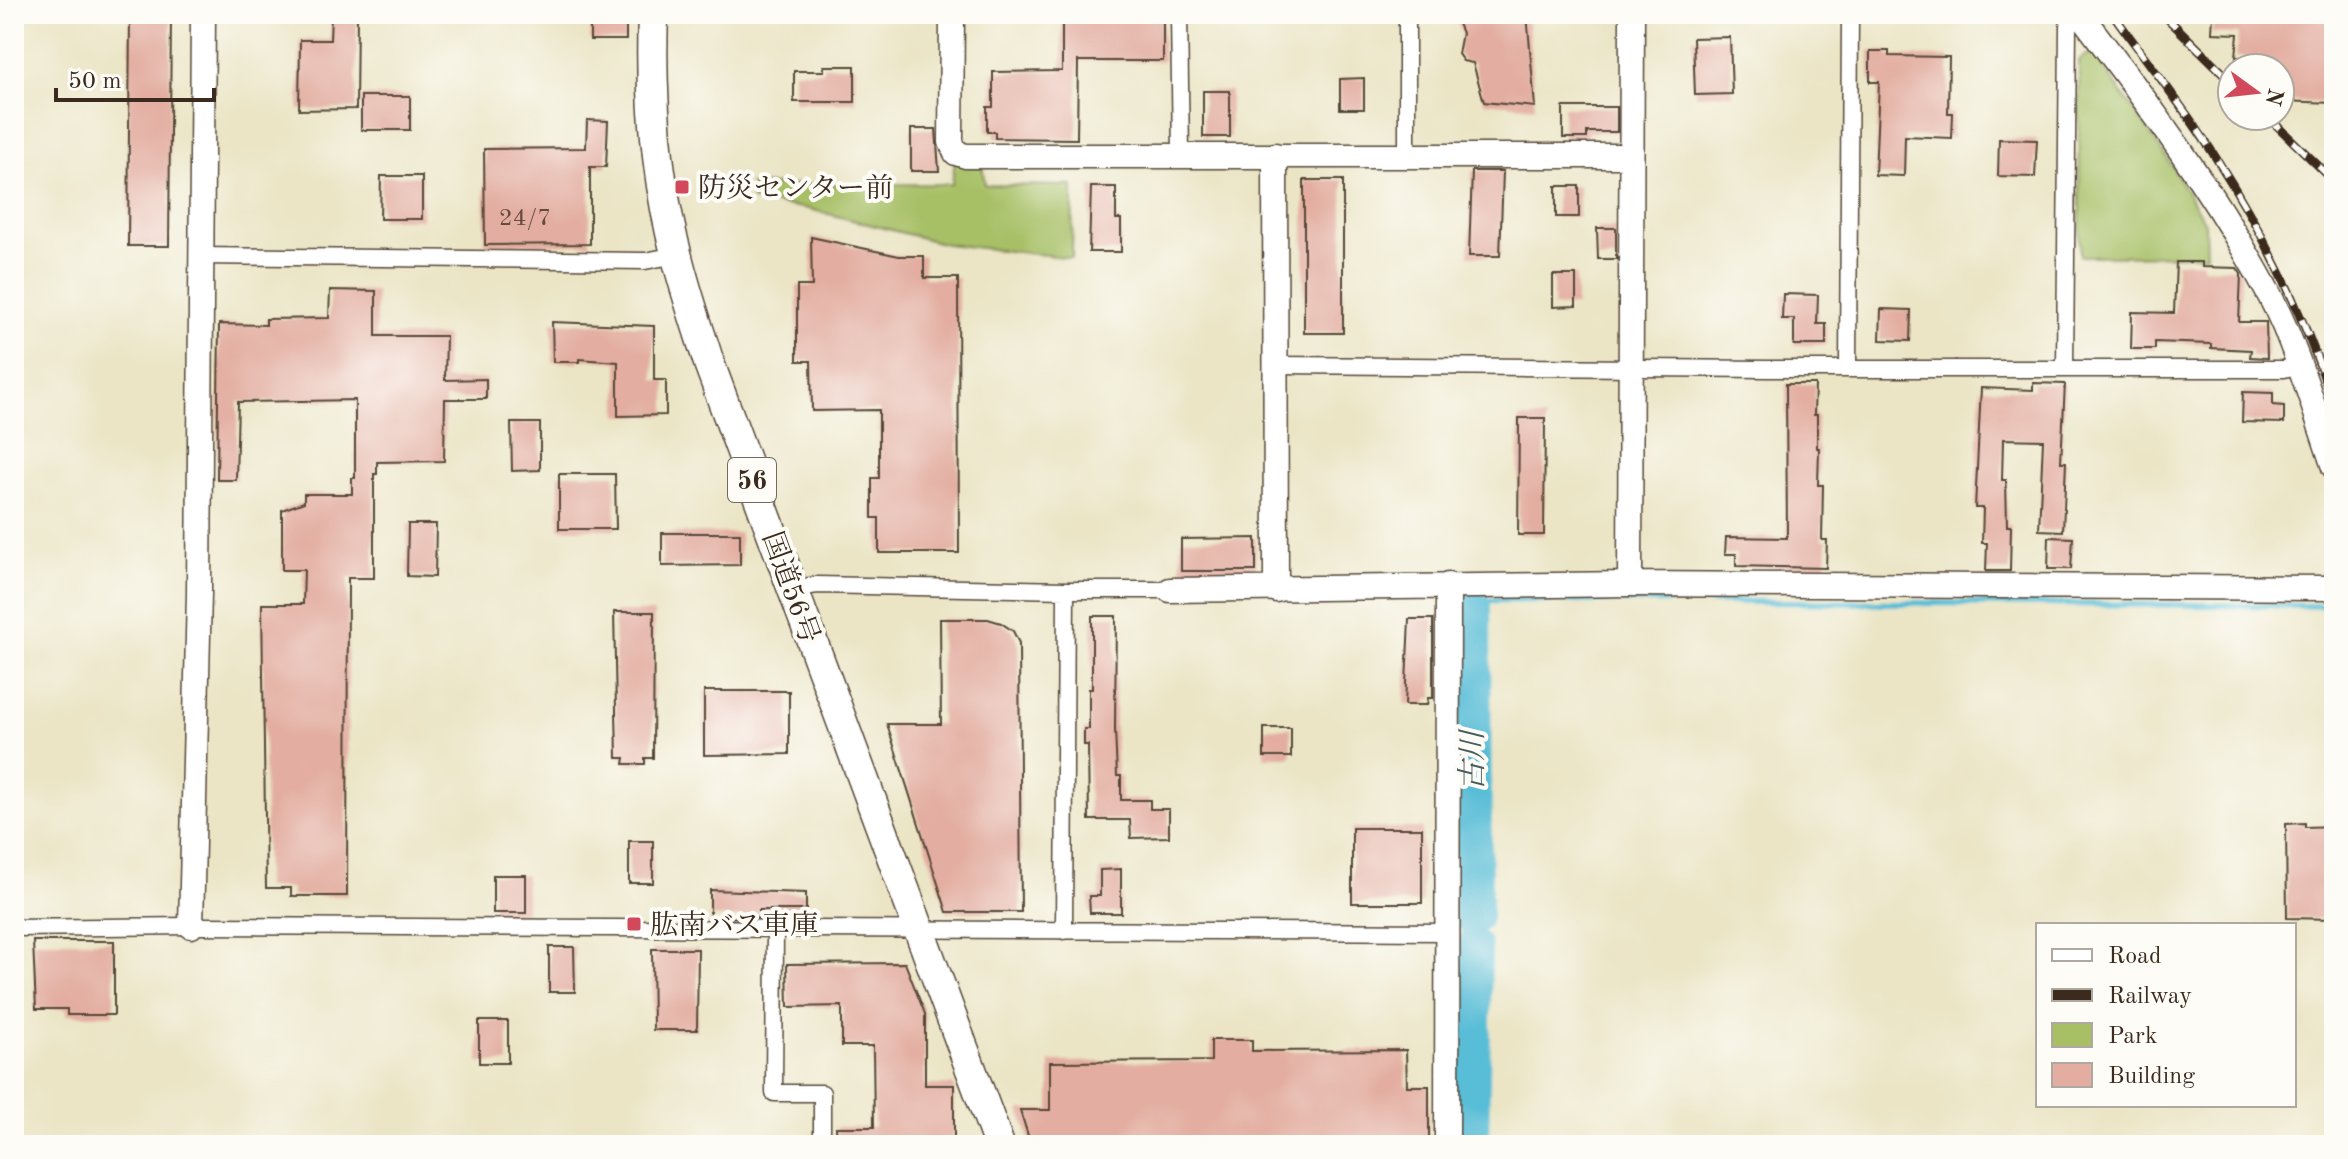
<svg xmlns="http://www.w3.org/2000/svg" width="2348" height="1159" font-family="'Old Standard TT','Noto Serif JP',serif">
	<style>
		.green { fill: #a7c066; stroke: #717542; stroke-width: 2 }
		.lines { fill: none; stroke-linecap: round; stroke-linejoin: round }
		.stream { stroke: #59bdd7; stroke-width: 6 }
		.river { stroke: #59bdd7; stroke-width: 38 }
		.building { fill: #e3aea1 }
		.street-casing { stroke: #554637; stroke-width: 19 }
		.secondary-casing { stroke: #554637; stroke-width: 27 }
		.highway-casing { stroke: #554637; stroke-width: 33 }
		.street { stroke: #fff; stroke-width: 16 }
		.secondary { stroke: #fff; stroke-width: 24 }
		.highway { stroke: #fff; stroke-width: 30 }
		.rail-casing { stroke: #3b2a1e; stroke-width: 9 }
		.rail { stroke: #fdfcf7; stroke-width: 6; stroke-dasharray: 18; stroke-linecap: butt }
		.poi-dot { fill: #d1495b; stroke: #fdfcf7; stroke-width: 3 }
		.labels { text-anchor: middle; stroke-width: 8; stroke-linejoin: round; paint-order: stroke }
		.number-label { font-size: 24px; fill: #654b3f }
		.shield { fill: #fdfcf7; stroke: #75695f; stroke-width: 2 }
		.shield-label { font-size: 26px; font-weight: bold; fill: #3b2a1e }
		.poi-label { font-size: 28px; fill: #3b2a1e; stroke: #fdfcf7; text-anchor: start }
		.street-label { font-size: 28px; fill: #3b2a1e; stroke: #fdfcf7 }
		.water-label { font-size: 30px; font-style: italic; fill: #465d5f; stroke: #fdfcf7 }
	</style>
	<rect width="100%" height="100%" fill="#fdfcf7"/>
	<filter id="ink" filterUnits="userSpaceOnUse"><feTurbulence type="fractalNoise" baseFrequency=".0125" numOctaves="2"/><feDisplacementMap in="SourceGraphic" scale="16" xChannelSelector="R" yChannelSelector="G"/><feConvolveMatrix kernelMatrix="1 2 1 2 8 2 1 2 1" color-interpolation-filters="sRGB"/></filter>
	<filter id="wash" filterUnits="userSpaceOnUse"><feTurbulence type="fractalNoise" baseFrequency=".006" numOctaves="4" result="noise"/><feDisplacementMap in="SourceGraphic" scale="32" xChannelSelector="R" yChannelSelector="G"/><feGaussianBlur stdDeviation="1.8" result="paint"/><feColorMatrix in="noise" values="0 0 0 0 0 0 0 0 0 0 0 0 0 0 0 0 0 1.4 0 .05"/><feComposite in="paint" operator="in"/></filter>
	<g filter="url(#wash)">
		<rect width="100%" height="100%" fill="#ebe5c6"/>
		<!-- green -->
		<path class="green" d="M2092,51l73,104 40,68 1,32 -126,1 -1,-196z
			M955,159l27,5 3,21 88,1 -1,72 -126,-14 -137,-35 -57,-9 -1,-15 201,-1z"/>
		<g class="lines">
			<!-- stream -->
			<path class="stream" d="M1472,606l20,-6 842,6"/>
			<!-- river -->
			<path class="river" d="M1472,606l1,310
				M1470,1145l3,-197"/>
		</g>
		<g id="blocks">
			<!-- building -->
			<path class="building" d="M130,14h41l-2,232h-41z
				M331,14h26l-1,95 -57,1 1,-70h30z
				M590,14h36v26h-36z
				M1062,14h101v47h-85l-1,78 -82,-1v-6h-8v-25h6v-35l69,-1z
				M1454,14h73l8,93 -51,-5 -11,-39 -10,-2 -5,-7 4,-21z
				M2213,15l121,4v84l-54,-2v-33h-27l1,-10 -18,-1 2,-23 -26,-1z
				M1730,37l2,57 -37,1 -2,-57z
				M1870,51h19v5l60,1 -1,56h5l-1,25 -47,-2 -1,40 -29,-1 4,-93h-9z
				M824,66h31v36h-61v-31h30z
				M1364,78v31h-24v-30z
				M1203,91h27v46h-27z
				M361,96h49v34h-49z
				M1563,107h54v25h-30v6h-24z
				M587,120l21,1 -2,46h-16v77l-105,1 -1,-96 102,-1z
				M911,129h25l3,42h-28z
				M1999,139l38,1 -2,37 -37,-1z
				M1472,171h31l-3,85h-31z
				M381,176h41v43h-42z
				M1304,180h39v153h-39z
				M1556,186h23v31h-23z
				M1091,187h25v32h5v33h-32z
				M1597,228h19v31h-18z
				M811,237l88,19h25v22h34l1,275h-80v-35h-7v-40h7v-68l-67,1 -1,-50h-14v-75h15z
				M2176,262h26v5l35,1 4,6 -2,48h27l1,36 -17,-1 1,-7 -40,-2v-4l-56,-2v7h-24l1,-37 42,1z
				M1553,275h23v31l-23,1z
				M330,290l46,1v45h70l-1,44 41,-1v20h-41l-1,62 -67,1v12h-3v104h-26l-1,318h-56v-8h-25l-4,-284h41l1,-34h-22v-60l22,-8v-8h48v-16h3v-78l-117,2 -2,78h-19l2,-156 47,1v-6l63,-1z
				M1783,294l35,1 -1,29h9v21h-32v-26h-12z
				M1881,309l30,1 -1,31 -30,-1z
				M552,322l102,4v54h12v35l-48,1v-54l-39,-3v3h-26z
				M2033,383l32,1 -4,78h5l-3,69 -24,-1 4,-90 -40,-1 -1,41h4l1,46h4l-1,45h-24l1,-28h-5l1,-35h-8l6,-120 52,2z
				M1786,384h29l-1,31h3v33h2l-1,37h5l-1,55h5l-1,28 -90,-2v-12h-11l1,-17 61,1z
				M2243,392l30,1v12l11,1v17l-42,-1z
				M1519,418h26l-1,117h-26z
				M511,423h29v47l-28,1z
				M559,474h56l1,55h-57z
				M408,524h28l-1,53 -28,-1z
				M662,533h78v32l-78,1z
				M2049,537l24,1 -2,31h-23z
				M1256,538v33h-75v-32z
				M614,612h40l-1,146h-8v6h-21l1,-6h-8z
				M1092,616h24l-1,113 2,47h4v24h29v9h19v28l-38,1 -1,-18h-41l-1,-75h-4v-16h5v-40h3z
				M940,619h48l13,4 12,8 6,12 2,269h-74l-60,-188h54z
				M1409,619h24v79h-5l-1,7h-22z
				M704,691h85v63l-85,1z
				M1264,728h27v29h-27z
				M2305,823v4l29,-1v93l-47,-1 -1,-94z
				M1352,828h70v75h-70z
				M629,841h24v42h-24z
				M1121,869v44h-31l-1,-17h11v-26z
				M493,875h33v38h-33z
				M710,890l96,3v17h-47v8l-49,-1z
				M33,941h81v74h-47v-6h-31z
				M549,947h25l1,45h-26z
				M652,949h46l-1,81h-44z
				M905,963l20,51v71h29v51l-4,9h-113l-1,-18h38l-1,-81h-31v-40l-54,1 -1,-43z
				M479,1021h29v42h-29z
				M1211,1040h41v11l154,-1 1,36h22v59h-398l-11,-35h30v-48l161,-1z"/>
		</g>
	</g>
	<g filter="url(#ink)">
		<use href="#blocks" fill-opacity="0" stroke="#554637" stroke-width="2"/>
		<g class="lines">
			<defs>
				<path id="street" d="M1179,14l2,141
					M1407,156v-142
					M200,256l445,5 31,-6
					M1276,365l492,4h516l16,-4
					M1848,368l2,-354
					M2065,369l3,-343 4,-12
					M792,589l25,-4 249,5
					M14,928l177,-2 1256,6
					M775,929l-1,164h48v52
					M1064,931l2,-341h104"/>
				<path id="secondary" d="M952,14l-1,128 5,11 10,3h665
					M2080,14c69,90 137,182 190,282 28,54 44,114 64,171
					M1275,155l1,435
					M1630,584l2,-570
					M1170,590l460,-6 704,4
					M191,926l8,-333 4,-579
					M1447,1145l1,-560"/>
				<path id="highway" d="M653,14c-3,81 3,165 24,243 9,36 21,71 32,106l290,782"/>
			</defs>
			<!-- street casing -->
			<use href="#street" class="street-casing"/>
			<!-- secondary casing -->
			<use href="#secondary" class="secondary-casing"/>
			<!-- highway casing -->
			<use href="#highway" class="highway-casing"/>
			<!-- street -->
			<use href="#street" class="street"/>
			<!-- secondary -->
			<use href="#secondary" class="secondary"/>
			<!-- highway -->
			<use href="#highway" class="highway"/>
			<defs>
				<path id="rail" d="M2113,14c34,48 72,94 103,144 49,77 90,161 118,248
					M2163,14l69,68
					M2267,116l67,65"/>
			</defs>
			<!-- rail casing -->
			<use href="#rail" class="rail-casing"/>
			<!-- rail -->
			<use href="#rail" class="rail"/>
		</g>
	</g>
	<!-- markers -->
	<g class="poi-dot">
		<rect x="674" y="179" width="16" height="16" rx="4"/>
		<rect x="626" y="916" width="16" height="16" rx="4"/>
	</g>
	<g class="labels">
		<!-- number labels -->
		<g class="number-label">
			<text x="525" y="225">24/7</text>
		</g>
		<!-- shield labels -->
		<rect class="shield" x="728" y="458" width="48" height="44" rx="6"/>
		<g class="shield-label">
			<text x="752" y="489">56</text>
		</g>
		<!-- poi labels -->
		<g class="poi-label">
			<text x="698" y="197">防災センター前</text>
			<text x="650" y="934">肱南バス車庫</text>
		</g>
		<!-- street labels -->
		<g class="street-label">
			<text transform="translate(792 587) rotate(70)" y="10">国道56号</text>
		</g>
		<!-- water labels -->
		<g class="water-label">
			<text transform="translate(1472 761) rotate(-90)" y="10">古川</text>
		</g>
	</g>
	<!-- margin -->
	<rect width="2348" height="1159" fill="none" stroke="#fdfcf7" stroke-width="48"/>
	<!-- legend -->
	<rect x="2036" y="923" width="260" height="184" fill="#fdfcf7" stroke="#afa8a0" stroke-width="2"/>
	<rect x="2052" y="949" width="40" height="12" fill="#ffffff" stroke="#afa8a0" stroke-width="2"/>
	<text x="2108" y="963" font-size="24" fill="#3b2a1e">Road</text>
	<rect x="2052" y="989" width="40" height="12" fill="#3b2a1e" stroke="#afa8a0" stroke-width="2"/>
	<text x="2108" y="1003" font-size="24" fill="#3b2a1e">Railway</text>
	<rect x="2052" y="1023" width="40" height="24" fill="#a7c066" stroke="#afa8a0" stroke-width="2"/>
	<text x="2108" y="1043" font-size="24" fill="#3b2a1e">Park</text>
	<rect x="2052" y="1063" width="40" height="24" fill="#e3aea1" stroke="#afa8a0" stroke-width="2"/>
	<text x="2108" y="1083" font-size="24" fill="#3b2a1e">Building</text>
	<!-- north arrow -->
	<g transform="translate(2256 92) rotate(105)"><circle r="38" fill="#fdfcf7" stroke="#afa8a0" stroke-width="2"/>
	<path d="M0-6L14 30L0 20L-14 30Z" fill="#d1495b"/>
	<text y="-12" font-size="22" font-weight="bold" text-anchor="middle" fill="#3b2a1e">N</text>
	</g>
	<!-- scale -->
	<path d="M56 88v12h158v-12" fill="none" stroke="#3b2a1e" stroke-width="4"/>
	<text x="68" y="88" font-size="24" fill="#3b2a1e" stroke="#fdfcf7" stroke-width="6" paint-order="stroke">50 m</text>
</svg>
